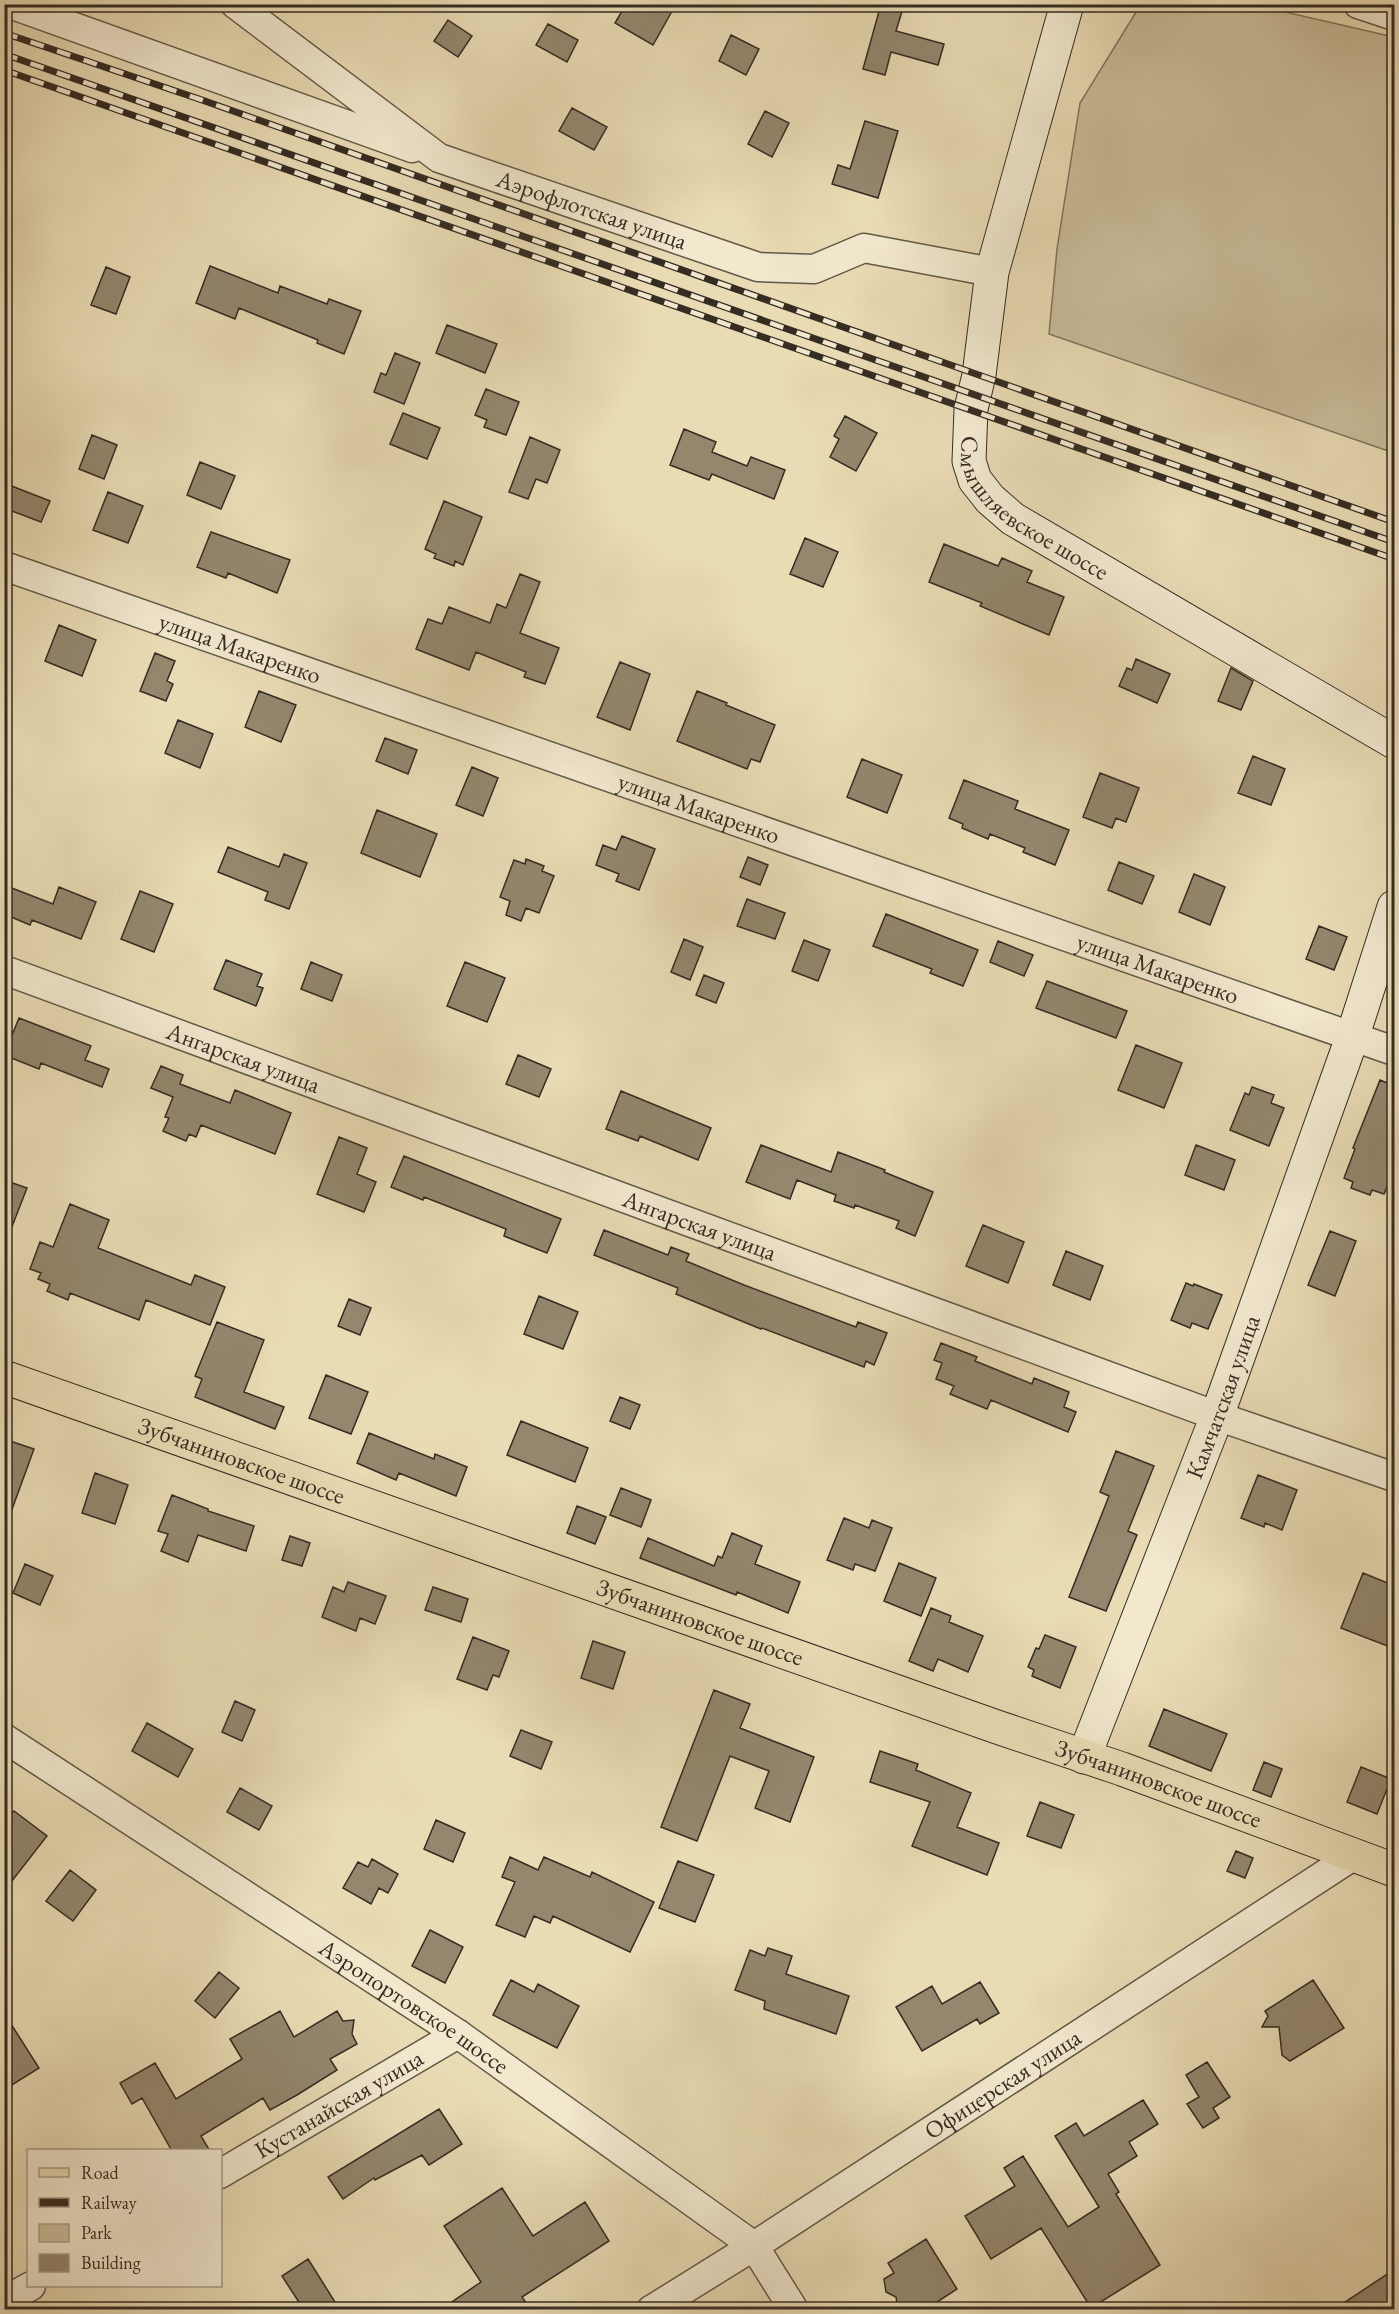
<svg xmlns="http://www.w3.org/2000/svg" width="1399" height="2314" font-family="'EB Garamond',serif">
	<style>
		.green { fill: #cabd9b; stroke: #80745e; stroke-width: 1.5 }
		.building { fill: #93876e; stroke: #352c22; stroke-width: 1.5 }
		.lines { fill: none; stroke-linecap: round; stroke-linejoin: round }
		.street-casing { stroke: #625846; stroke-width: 31 }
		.secondary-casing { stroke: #352c22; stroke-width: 35 }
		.primary-casing { stroke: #352c22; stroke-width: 35 }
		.street { stroke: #f1e8ce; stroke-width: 28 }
		.secondary { stroke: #f1e8ce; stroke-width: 33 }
		.primary { stroke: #e9dbb4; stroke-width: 33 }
		.rail-casing { stroke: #352c22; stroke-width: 7 }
		.rail { stroke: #f1e8ce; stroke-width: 4.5; stroke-dasharray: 14; stroke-linecap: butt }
		.labels { text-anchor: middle; stroke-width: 4.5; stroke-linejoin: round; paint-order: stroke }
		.street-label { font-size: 24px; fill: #352c22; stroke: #f1e8ce }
	</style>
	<rect width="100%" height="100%" fill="#e9dbb4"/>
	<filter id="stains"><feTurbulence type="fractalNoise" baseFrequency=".00333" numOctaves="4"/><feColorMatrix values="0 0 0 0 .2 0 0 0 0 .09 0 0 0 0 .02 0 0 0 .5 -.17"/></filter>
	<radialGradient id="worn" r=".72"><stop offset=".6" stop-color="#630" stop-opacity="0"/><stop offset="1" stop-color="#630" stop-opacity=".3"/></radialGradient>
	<!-- green -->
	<path class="green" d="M1141,4l114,1 139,32v416l-345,-119 8,-85 23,-146z"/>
	<!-- building -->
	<path class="building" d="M626,4h50l-23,41 -38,-22z
		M881,4l22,4 -7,23 48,13 -6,21 -47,-13 -6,23 -22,-6z
		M448,20l24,16 -14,21 -24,-16z
		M548,24l30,16 -11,22 -31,-17z
		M731,35l28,14 -13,26 -27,-14z
		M572,108l35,19 -13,23 -35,-19z
		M765,111l24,12 -17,34 -24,-13z
		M865,121l33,10 -20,67 -46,-14 6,-19 12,4z
		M210,266l68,27 2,-7 47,18 2,-5 32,12 -17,43 -27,-11 1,-3 -79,-32 -4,11 -39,-16z
		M106,267l24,10 -14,37 -25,-9z
		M447,325l50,19 -12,29 -49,-20z
		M395,353l25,10 -16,41 -30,-12 7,-19 5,2z
		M486,389l33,13 -13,33 -22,-8 3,-7 -12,-5z
		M403,413l37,15 -13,31 -37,-15z
		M845,416l32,17 -21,38 -26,-14 9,-18 -5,-3z
		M684,429l32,13 -4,10 35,14 4,-9 34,13 -11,29 -62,-25 -3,6 -39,-15z
		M92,435l25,10 -13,34 -25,-10z
		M530,437l30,13 -13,33 -11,-4 -8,20 -19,-7z
		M200,462l35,14 -14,33 -34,-14z
		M4,483l46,18 -9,21 -37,-14z
		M108,492l35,14 -15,37 -35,-13z
		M444,501l38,16 -19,48 -8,-4 -1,5 -20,-8 2,-4 -11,-5z
		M211,532l79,28 -13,33 -49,-20 -2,5 -29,-11z
		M805,538l33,14 -15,35 -33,-13z
		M944,544l54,22 4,-8 30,13 -5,11 37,15 -15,38 -69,-29 2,-3 -53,-21z
		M520,574l20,8 -20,51 39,15 -14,36 -21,-7 2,-5 -50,-20 -7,18 -53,-21 12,-30 14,5 7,-17 41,16 7,-19 9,4z
		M59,625l37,15 -14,36 -37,-15z
		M155,653l20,8 -8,20 6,3 -7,17 -26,-10z
		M1136,659l34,15 -13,29 -38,-17 8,-18 5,2z
		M620,662l30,12 -20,56 -33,-13z
		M1231,668l22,13 -12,29 -23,-9z
		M259,691l37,14 -15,37 -36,-15z
		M697,691l30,12 -1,2 49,20 -15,37 -9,-3 -4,10 -70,-28z
		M178,720l35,14 -13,34 -35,-15z
		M385,738l32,12 -9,24 -32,-13z
		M1253,756l32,13 -14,36 -33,-12z
		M862,759l40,16 -15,38 -40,-16z
		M472,767l26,11 -15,38 -27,-11z
		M1100,773l39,15 -13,34 -10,-4 -4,10 -29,-11z
		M964,780l54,21 -3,8 54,21 -14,35 -32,-13 2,-4 -35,-14 -2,5 -26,-11 1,-4 -14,-6z
		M377,810l60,24 -17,43 -59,-24z
		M622,836l33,13 -16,41 -23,-9 3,-7 -23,-9 7,-20 13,5z
		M228,847l51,20 5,-13 23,9 -18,46 -24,-9 3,-8 -50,-20z
		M748,857l20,8 -8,20 -20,-8z
		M526,859l18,7 -2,5 12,5 -15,37 -13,-5 -5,13 -15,-6 4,-14 -10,-4 14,-37 11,4z
		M1119,862l35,14 -12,28 -34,-14z
		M1194,874l31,13 -15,38 -31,-13z
		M4,885l49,19 6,-17 37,15 -15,37 -49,-19 -2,5 -26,-11z
		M140,891l33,13 -19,48 -33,-13z
		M747,899l38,14 -10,26 -38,-13z
		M886,914l92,36 -15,36 -33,-13 2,-4 -59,-23z
		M1319,926l28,11 -13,33 -28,-11z
		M684,939l19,8 -13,33 -19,-8z
		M804,940l26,10 -12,31 -26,-10z
		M998,941l35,14 -9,21 -34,-14z
		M226,960l36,14 -5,12 6,2 -7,18 -42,-17z
		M311,962l31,13 -10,26 -31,-12z
		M465,962l40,16 -18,44 -40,-16z
		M704,975l20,8 -8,20 -20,-8z
		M1047,981l80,30 -11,27 -80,-30z
		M19,1018l72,28 -6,14 24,9 -7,18 -61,-24 -2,6 -35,-14z
		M1136,1045l46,18 -18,45 -46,-18z
		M518,1055l33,14 -12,28 -33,-13z
		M161,1066l22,9 -3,9 50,19 5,-13 56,23 -16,41 -74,-29 -5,12 -7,-3 -3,7 -23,-10 6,-13 -4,-1 8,-20 -22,-9z
		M1380,1080l15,6v81l-11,27 -12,-4 -2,5 -19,-7 2,-6 -9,-4 11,-29 -2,-1z
		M1252,1087l22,8 -3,8 13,5 -15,38 -39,-16 15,-37 4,2z
		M621,1091l90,37 -13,32 -58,-24 -2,5 -32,-12z
		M339,1137l28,11 -10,26 19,8 -12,30 -47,-18z
		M761,1145l70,27 7,-20 47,18 -1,2 49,20 -18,44 -19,-8 3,-7 -44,-16 -1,3 -20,-7 2,-6 -39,-15 -7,19 -44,-17z
		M1196,1145l39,15 -11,30 -39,-15z
		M404,1156l157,63 -14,34 -43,-17 2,-7 -82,-32 -1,3 -32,-13z
		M4,1180l23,8 -21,54 -2,-1z
		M70,1204l39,16 -11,28 93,37 4,-10 30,12 -15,38 -64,-25 -7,20 -69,-27 -2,7 -21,-9 3,-7 -12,-5 3,-6 -11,-4 10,-27 13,5z
		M983,1225l41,17 -16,41 -42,-17z
		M604,1230l64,25 3,-8 18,7 -3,7 58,24 112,42 2,-5 29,11 -13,32 -8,-4 -2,6 -102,-39 -1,1 -85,-35 2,-6 -84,-33z
		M1330,1231l26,10 -21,55 -27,-11z
		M1066,1251l37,15 -13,34 -37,-15z
		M1186,1283l7,3 1,-2 28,11 -14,34 -16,-6 -2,5 -19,-8z
		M539,1296l39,16 -15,37 -39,-15z
		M349,1299l22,9 -11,27 -22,-9z
		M217,1322l47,18 -20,52 40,15 -9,22 -80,-32 7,-18 -7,-3z
		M941,1343l36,14 -2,4 57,23 2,-6 35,14 -5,15 12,5 -8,20 -77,-32 -4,9 -37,-15 4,-8 -18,-7 6,-16 -8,-3z
		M326,1375l42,17 -17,42 -42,-16z
		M620,1397l20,8 -10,24 -20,-8z
		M521,1421l67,27 -13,34 -68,-27z
		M369,1433l65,26 1,-5 32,13 -11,29 -57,-23 -3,7 -39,-17z
		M4,1439l30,10 -27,74 -3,-1z
		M1116,1451l38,15 -26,65 9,4 -31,76 -37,-14 40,-101 -9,-4z
		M95,1473l33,12 -13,39 -33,-11z
		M1258,1475l39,15 -15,40 -17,-7 -1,4 -23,-9z
		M621,1488l30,12 -10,27 -31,-12z
		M172,1495l36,14v2l46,15 -8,25 -48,-16 -10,27 -27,-11 7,-17 -10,-3z
		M577,1506l29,11 -11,27 -28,-11z
		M844,1518l25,10 3,-8 20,8 -17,43 -20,-7 -2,6 -26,-10z
		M732,1533l30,13 -7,18 45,18 -12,31 -51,-21 -1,3 -96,-37 8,-20 66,28 4,-10 4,2z
		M290,1536l20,7 -8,23 -20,-6z
		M899,1563l37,15 -15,38 -37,-15z
		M25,1564l28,12 -13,29 -27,-12z
		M1363,1573l32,13v63l-54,-21z
		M348,1582l38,14 -11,28 -15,-6 -4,13 -34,-14 11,-30 11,5z
		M433,1587l35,12 -7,23 -36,-12z
		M931,1608l20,8 -2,6 34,14 -15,36 -30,-13 -5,12 -24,-10z
		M1045,1635l31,12 -16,41 -28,-12 2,-6 -6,-3 8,-19 3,1z
		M473,1637l36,14 -10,26 -6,-2 -6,15 -30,-11z
		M593,1641l32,11 -12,37 -32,-11z
		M714,1690l36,14 -10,24 74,29 -24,65 -35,-14 14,-37 -39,-15 -33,85 -36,-14z
		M235,1701l20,9 -13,31 -20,-9z
		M1164,1709l63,25 -16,37 -62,-25z
		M147,1723l46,26 -15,28 -46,-26z
		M521,1730l31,12 -11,27 -31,-13z
		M880,1751l38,13 -2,6 55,23 -14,34 42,16 -12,32 -75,-29 18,-44 -60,-20z
		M1264,1762l18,7 -11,28 -18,-7z
		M1361,1767l30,12 -14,35 -30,-12z
		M240,1788l32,18 -13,24 -32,-18z
		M1040,1802l34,13 -13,33 -34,-12z
		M14,1811l33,25 -43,55v-68z
		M436,1820l29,13 -12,29 -29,-13z
		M1236,1851l17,7 -8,20 -18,-7z
		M510,1857l28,13 6,-13 46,20 2,-5 62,30 -24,50 -77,-36 -3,7 -16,-7 -9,21 -29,-12 19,-43 -13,-5z
		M372,1859l26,15 -10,19 -9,-5 -8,16 -28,-16 15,-26 10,5z
		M678,1861l36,14 -19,47 -36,-14z
		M70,1870l26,20 -23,31 -27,-20z
		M430,1930l33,17 -18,36 -33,-17z
		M768,1948l24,8 -6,18 63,22 -13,38 -72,-25 1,-8 -30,-11 15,-40 15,6z
		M219,1972l20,16 -24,30 -20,-17z
		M511,1980l23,12 4,-8 41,22 -22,42 -64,-33z
		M1313,1980l31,48 -54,33 -8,-6 -3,-28h-17l6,-11 -3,-5z
		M980,1982l19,31 -19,11 -3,-5 -55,32 -26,-44 36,-21 10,18z
		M280,2011l14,26 43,-26 6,10 11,-1 -2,14 5,10 -27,15 7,11 -40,25 -27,15 -7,-12 -62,38 9,15h-38l-30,-53 -10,6 -12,-21 35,-20 21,36 66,-40 -12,-20z
		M4,2013l35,55 -35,22z
		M1207,2062l23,35 -17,11 6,10 -16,10 -16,-24 12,-7 -13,-22z
		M1143,2100l15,24 -29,18 8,14 -29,18 11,18 -3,2 44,71 -69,43 -50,-80 -50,31 -26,-43 50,-30 -11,-18 19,-12 45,71 31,-20 -44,-71 21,-13 8,13z
		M439,2109l23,35 -33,21 -7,-10 -47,25 -1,-2 -31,21 -15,-22z
		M502,2188l31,48 52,-34 24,39 -87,56 9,13h-91l41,-28 -37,-56z
		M926,2239l31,50 -32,21h-27l-2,-13 -10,-5 -2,-13 10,-6 -6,-10z
		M308,2259l27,43 -11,8h-20l-22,-34z
		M1395,2269v41h-62z"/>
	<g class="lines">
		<defs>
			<g id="street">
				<path d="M10,4l402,144"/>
				<path id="s1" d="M235,4l204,154 319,109 56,2 50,-21 128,24"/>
				<path d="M1358,4l36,12"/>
				<path id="s2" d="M4,566l1390,485"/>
				<path id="s3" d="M4,970l1213,446 177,61"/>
				<path id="s4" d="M4,1738l454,296 296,212 40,64"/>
				<path id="s5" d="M220,2174l238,-140"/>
				<path d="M4,2301l27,-15"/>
				<path id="s6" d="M651,2310l103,-64 599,-390"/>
			</g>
			<g id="secondary">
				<path id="s7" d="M1067,4l-75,268 -13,103 -8,34 -2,52 6,19 15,19 23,20 381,223"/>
				<path id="s8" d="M1084,1757l133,-341 136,-381 41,-128"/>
			</g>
			<g id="primary">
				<path id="s9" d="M4,1377l993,350 125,42 272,101"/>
			</g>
		</defs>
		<!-- street casing -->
		<use href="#street" class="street-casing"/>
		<!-- secondary casing -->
		<use href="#secondary" class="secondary-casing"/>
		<!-- primary casing -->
		<use href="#primary" class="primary-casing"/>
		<!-- street -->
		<use href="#street" class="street"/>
		<!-- secondary -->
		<use href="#secondary" class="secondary"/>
		<!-- primary -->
		<use href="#primary" class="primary"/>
		<defs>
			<path id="rail" d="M4,33l198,67 1192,422
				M4,54l1390,488
				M4,70l1390,489"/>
		</defs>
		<!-- rail casing -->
		<use href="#rail" class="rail-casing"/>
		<!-- rail -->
		<use href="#rail" class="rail"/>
	</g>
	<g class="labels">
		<!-- street labels -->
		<g class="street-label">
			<text dy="8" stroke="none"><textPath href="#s1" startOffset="417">Аэрофлотская улица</textPath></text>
			<text dy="8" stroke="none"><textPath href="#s7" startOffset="548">Смышляевское шоссе</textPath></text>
			<text dy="8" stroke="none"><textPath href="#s2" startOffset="250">улица Макаренко</textPath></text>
			<text dy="8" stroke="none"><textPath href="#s2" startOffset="736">улица Макаренко</textPath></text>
			<text dy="8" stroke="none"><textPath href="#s2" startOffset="1222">улица Макаренко</textPath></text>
			<text dy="8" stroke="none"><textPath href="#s3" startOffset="255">Ангарская улица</textPath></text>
			<text dy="8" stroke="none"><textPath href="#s3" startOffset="741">Ангарская улица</textPath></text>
			<text dy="8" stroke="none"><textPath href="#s8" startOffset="386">Камчатская улица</textPath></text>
			<text dy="8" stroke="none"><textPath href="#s9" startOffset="252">Зубчаниновское шоссе</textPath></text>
			<text dy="8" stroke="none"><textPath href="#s9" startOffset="738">Зубчаниновское шоссе</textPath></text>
			<text dy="8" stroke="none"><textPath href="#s9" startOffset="1224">Зубчаниновское шоссе</textPath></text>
			<text dy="8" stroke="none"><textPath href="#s4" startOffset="490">Аэропортовское шоссе</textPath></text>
			<text dy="8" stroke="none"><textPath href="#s6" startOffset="418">Офицерская улица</textPath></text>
			<text dy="8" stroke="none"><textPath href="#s5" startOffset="138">Кустанайская улица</textPath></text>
		</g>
	</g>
	<!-- margin -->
	<rect width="1399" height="2314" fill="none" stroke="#e9dbb4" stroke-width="24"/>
	<rect x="6" y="6" width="1387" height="2302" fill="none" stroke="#352c22" stroke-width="3"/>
	<rect x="12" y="12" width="1375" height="2290" fill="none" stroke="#352c22" stroke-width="1.5"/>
	<!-- legend -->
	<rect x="27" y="2149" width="195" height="138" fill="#f1e8ce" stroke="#a69d89" stroke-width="1.5"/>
	<rect x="39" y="2168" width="30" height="9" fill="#e9dbb4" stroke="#a69d89" stroke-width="1.5"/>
	<text x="81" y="2179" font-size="18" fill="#352c22">Road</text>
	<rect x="39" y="2198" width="30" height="9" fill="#352c22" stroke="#a69d89" stroke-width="1.5"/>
	<text x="81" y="2209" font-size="18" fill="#352c22">Railway</text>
	<rect x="39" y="2224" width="30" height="18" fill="#cabd9b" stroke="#a69d89" stroke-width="1.5"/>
	<text x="81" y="2239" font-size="18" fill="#352c22">Park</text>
	<rect x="39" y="2254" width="30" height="18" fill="#93876e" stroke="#a69d89" stroke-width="1.5"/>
	<text x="81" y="2269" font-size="18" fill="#352c22">Building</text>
	<rect width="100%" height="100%" filter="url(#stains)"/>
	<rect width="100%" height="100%" fill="url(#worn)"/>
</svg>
